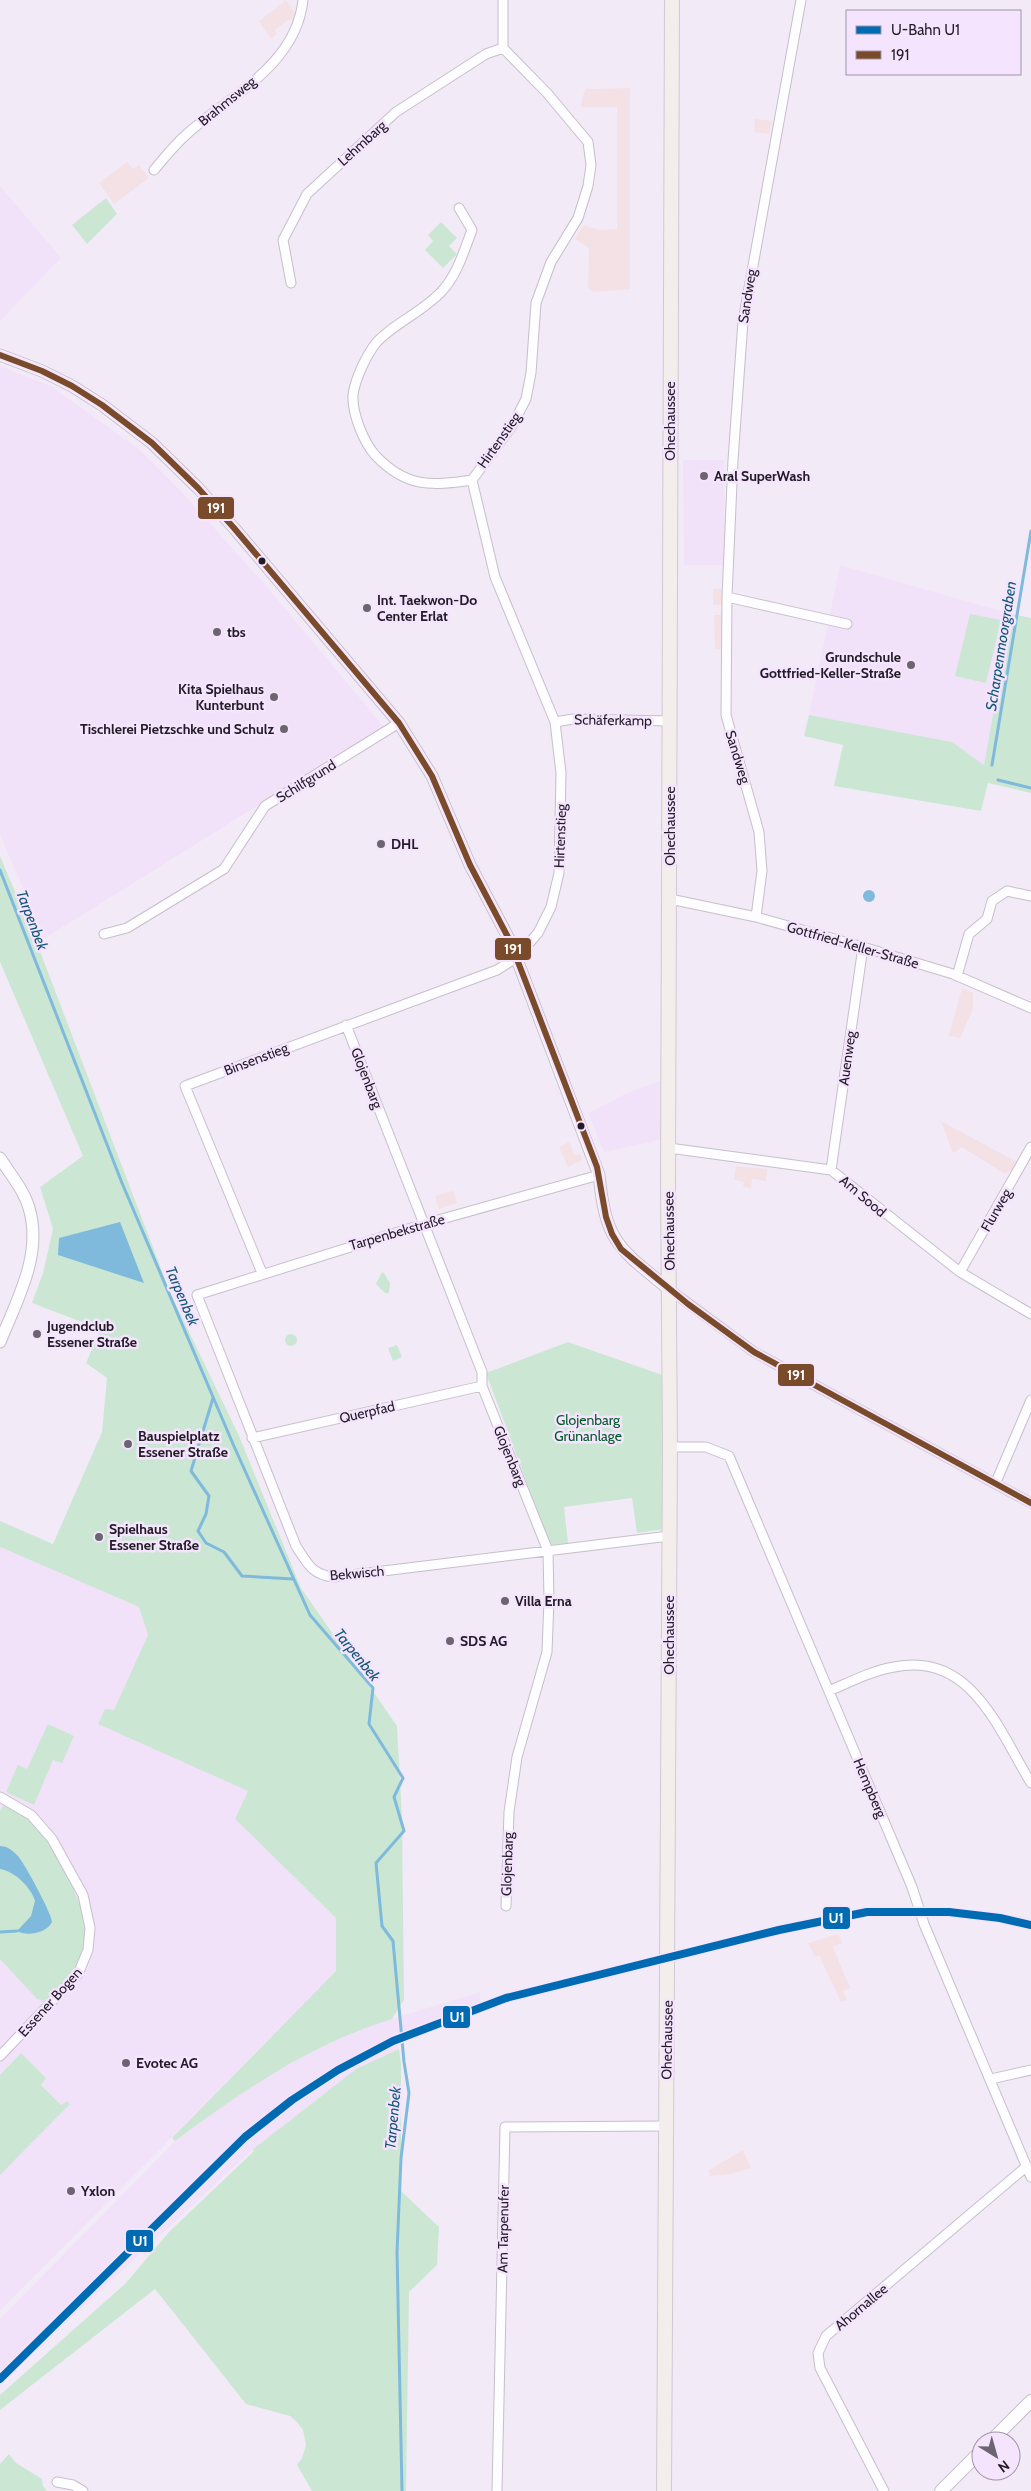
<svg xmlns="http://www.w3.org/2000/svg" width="1031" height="2491" font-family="Cabin,sans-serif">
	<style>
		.built { fill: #f1e2f9 }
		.industrial { fill: #f4e1e6 }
		.green { fill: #cbe7d4 }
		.water { fill: #7fbadd }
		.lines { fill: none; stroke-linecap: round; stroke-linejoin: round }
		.stream { stroke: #7fbadd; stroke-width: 3 }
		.minor-casing { stroke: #c6bfca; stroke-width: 11 }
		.tertiary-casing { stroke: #c6bfca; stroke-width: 13 }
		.secondary-casing { stroke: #c6bfca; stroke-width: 14 }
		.primary-casing { stroke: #cfcad1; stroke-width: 16 }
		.minor { stroke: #fdfcfe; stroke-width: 9 }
		.tertiary { stroke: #fdfcfe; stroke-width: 11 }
		.secondary { stroke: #fdfcfe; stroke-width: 12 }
		.primary { stroke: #f3edec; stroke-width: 14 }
		.bus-1-casing { stroke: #f4e4fd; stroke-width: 10 }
		.bus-1 { stroke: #7a4b2a; stroke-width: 6 }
		.metro-1-casing { stroke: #f4e4fd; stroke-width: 11 }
		.metro-1 { stroke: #006ab3; stroke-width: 8 }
		.poi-dot { fill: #6c6470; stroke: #f4e4fd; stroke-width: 2 }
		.bus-dot { fill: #231c27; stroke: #f4e4fd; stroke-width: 2 }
		.labels { text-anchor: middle; stroke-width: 5; stroke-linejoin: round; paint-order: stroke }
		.street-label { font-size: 14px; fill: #231c27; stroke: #f4e4fd }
		.poi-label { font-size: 14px; font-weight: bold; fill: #231c27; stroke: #f4e4fd; text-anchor: start }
		.park-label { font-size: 14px; fill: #025927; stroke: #f4e4fd }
		.water-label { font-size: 15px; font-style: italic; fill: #135777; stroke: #f4e4fd }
		.line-badge { stroke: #f4e4fd; stroke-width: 2 }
		.badge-label { font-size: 14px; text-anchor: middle; font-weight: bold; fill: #fff }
	</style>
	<rect width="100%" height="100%" fill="#f3eaf7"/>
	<!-- built -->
	<path class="built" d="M0,186l61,72 -61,63z
		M0,366l51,20 89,64 40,40 88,98 116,139 -339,211 -45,-103z
		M683,460h41l1,105h-41z
		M840,565l171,49 -27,152 -32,-24 -143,-27z
		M660,1081v59l-56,12 -16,-39 39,-20z
		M0,1547l235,102 13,142 -13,28 101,99v53l-336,340z
		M480,1992l1,20 -83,33 1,4 -43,20 -104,81 -197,183 -55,54v-68l175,-178 61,-46 75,-43 48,-23z"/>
	<!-- industrial -->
	<path class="industrial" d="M286,0l9,12 -2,9 -5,-1 -13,10 2,4 -6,5 -12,-18z
		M630,88v201l-36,3 -6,-4 1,-40 -14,-9 8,-14 17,5 17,-1v-122h-36l1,-9 4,-9z
		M755,119l17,2 -3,13 -15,-2z
		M127,162l6,7 6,-4 10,13 -35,26 -15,-21z
		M713,589h11v16h-11z
		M714,615h9l1,34h-9z
		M962,988l11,5v16l-13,29 -11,-2z
		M941,1121l76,41 -6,9 -6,3 -43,-27 -9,6z
		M569,1142l6,13 5,-1 2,6 -14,7 -9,-20z
		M736,1166l31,3 -1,12 -14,-2 -1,9 -8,-1 1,-5 -10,-2z
		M453,1191l4,12 -18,6 -4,-13z
		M838,1934l4,9 -9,4 17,41 -7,3 4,9 -6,2 -22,-47 -4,2 -7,-14z
		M743,2150l8,18 -20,6 -21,2 -1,-6z"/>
	<!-- green -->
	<path class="green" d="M106,198l11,16 -30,30 -15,-19z
		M441,222l16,16 -8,8 8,8 -14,14 -18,-18 8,-9 -5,-6z
		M970,614l31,6 -15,63 -31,-7z
		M1011,614l20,4v175l-43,-10 -7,28 -147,-25 9,-41 -39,-9 5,-21 143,27 32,23z
		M0,856l38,90 132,346 69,144 62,152 96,138 5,91 2,183 -12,19c-81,25 -150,72 -217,122l-3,-3 164,-167v-53l-101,-99 13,-28 -150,-67 7,-15 9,1 34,-75 -9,-28 -139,-60v-26l53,23 49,-112 5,-54 -21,-15 16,-37 -15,-2 -55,-21 11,-30 10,-44 -13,-42 43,-31 -83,-194z
		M382,1272l2,1 6,10 -1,10h-4l-9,-9z
		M285 1340a6 6 0 1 1 12 0a6 6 0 1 1-12 0Z
		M568,1342l97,34 -1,153 -27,4 -5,-35 -68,9 4,36 -18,2 -64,-172z
		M397,1345l5,12 -9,4 -5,-13z
		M48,1724l26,12 -12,27 -9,-3 -19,45 -28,-13 12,-27 9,4z
		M4,1804c10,5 20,10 29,19 11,11 19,27 27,41 21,38 40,74 8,113 -7,8 -16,20 -25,24l-6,-2 -37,-40v-148z
		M399,2049l2,14v128l38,36 -2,38 -28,27 -3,199h-94l-15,-26 5,-7 4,-13 -3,-15 -6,-8 -7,-6 -44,-12 -91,-115 -155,121v-15l126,-112 43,-51 85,-81 -2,-1 104,-81z
		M21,2053l25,25 -5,7 20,20 6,-4 3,3 -70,71v-100z
		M9,2454l7,9 26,16 1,7 4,5h-47v-27z"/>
	<!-- water -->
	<path class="water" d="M863 896a6 6 0 1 1 12 0a6 6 0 1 1-12 0Z
		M120,1222l24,61 -86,-28 1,-17z
		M0,1846c7,0 12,4 17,9 7,7 35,59 35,67 -5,11 -25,15 -35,9l14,-15 4,-15c-4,-14 -21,-30 -35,-32z"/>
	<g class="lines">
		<!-- stream -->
		<path class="stream" d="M992,765l39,-234
			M998,780l33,8
			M0,870l122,313 111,261 77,171 63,73 -4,36 34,54 -9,19 10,34 -28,32 6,63 11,15 11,121 5,31 -8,65 -4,94 5,239
			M213,1398l-22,73 18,25 -3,18 -8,17 8,12 18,9 18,24 51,3
			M0,1932l17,-1"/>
		<defs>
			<path id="minor" d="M154,170c11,-13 21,-26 34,-37 43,-38 108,-68 115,-133
				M459,208l13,22c-8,21 -15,45 -30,61 -19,21 -48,32 -66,52 -10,13 -21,36 -23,52 -1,18 10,46 22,60 31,33 56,31 97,25
				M291,283l-8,-43 24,-46 89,-82 90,-58 17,-6
				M727,597l120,27
				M555,722l18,-3 98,2
				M670,899l86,18 107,30 90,27 78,34
				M756,917l6,-46 -3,-39 -33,-117 1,-118 6,-137 10,-139 58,-321
				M104,934l23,-6 97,-59 41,-63 134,-83
				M957,976l12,-42 18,-15 5,-18 15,-10 24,5
				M346,1025l136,347v14l66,165 1,49 -2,52 -30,105 -8,55 -3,94
				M669,1148l162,22 129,102 71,42
				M831,1170l32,-223
				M599,1175l-175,49 -227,71 99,251c11,17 16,29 38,31l335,-41
				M960,1272l71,-125
				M262,1273l-77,-187 312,-116 19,-12 22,-25 13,-26 8,-34 2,-100 -6,-51 -60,-145 -23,-97 40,-54 14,-27 5,-26 5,-70 15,-41 27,-44 10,-32 3,-21 -3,-23 -41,-49 -44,-45v-48
				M670,1290l84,62 277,151
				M252,1438l230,-52
				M670,1447h36l23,9 183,431 12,37 107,253
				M996,1482l35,-82
				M829,1691c21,-9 42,-20 65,-24 77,-16 104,62 137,116
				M0,1797l31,18 21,24 31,56 7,33 -2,22 -10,24 -78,82
				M991,2079l40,-9
				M57,2482l16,3 10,6
				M497,2491l8,-364 161,-1
				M884,2491l-64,-123 -2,-15 8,-17 201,-170"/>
			<path id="tertiary" d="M0,355l42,16 30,15 30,19 50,38 46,45 36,40 165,195 33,53 38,89 40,76 89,234c7,69 20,73 71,115
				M0,1158c10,16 24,32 29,50 14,46 -12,92 -29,134"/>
			<path id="secondary" d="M991,2441l40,-40
				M941,2491l40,-40"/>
			<path id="primary" d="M664,2491l6,-1044 -2,-266 4,-1181"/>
		</defs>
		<!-- minor casing -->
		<use href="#minor" class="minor-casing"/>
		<!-- tertiary casing -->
		<use href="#tertiary" class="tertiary-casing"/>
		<!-- secondary casing -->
		<use href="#secondary" class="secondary-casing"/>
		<!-- primary casing -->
		<use href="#primary" class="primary-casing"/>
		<!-- minor -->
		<use href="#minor" class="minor"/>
		<!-- tertiary -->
		<use href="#tertiary" class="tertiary"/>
		<!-- secondary -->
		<use href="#secondary" class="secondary"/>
		<!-- primary -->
		<use href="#primary" class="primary"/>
		<defs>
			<path id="bus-1" d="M0,355l42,16 30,15 30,19 50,38 46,45 36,40 165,195 33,53 38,89 40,76 87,226 9,50 6,17 9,15 67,55 66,48 277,151"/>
		</defs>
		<!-- bus-1 casing -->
		<use href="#bus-1" class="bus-1-casing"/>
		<!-- bus-1 -->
		<use href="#bus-1" class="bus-1"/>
		<defs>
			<path id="metro-1" d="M0,2379l245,-242 47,-37 46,-30 55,-29 113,-43 273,-68 88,-18h82l51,6 31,7"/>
		</defs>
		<!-- metro-1 casing -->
		<use href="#metro-1" class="metro-1-casing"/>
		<!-- metro-1 -->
		<use href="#metro-1" class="metro-1"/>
	</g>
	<!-- markers -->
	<g class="poi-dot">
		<circle cx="704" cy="476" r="5"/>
		<circle cx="367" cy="608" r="5"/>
		<circle cx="217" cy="632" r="5"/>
		<circle cx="911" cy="665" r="5"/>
		<circle cx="274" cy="697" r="5"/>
		<circle cx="284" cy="729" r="5"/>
		<circle cx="381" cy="844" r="5"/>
		<circle cx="37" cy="1334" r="5"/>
		<circle cx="128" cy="1444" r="5"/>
		<circle cx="99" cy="1537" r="5"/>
		<circle cx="505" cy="1601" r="5"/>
		<circle cx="450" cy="1641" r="5"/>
		<circle cx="126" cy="2063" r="5"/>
		<circle cx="71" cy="2191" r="5"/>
	</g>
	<g class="bus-dot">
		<circle cx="262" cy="561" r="4.5"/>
		<circle cx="581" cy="1126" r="4.5"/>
	</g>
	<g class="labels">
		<!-- street labels -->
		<g class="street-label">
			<text transform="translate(227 101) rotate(-39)" y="5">Brahmsweg</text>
			<text transform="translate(362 143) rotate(-42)" y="5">Lehmbarg</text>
			<text transform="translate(747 296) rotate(-81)" y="5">Sandweg</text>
			<text transform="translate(670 421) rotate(-90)" y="5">Ohechaussee</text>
			<text transform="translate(499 440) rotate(-55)" y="5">Hirtenstieg</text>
			<text transform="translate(613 720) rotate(1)" y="5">Schäferkamp</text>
			<text transform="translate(738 757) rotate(73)" y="5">Sandweg</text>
			<text transform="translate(306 781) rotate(-32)" y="5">Schilfgrund</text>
			<text transform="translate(670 826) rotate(-90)" y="5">Ohechaussee</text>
			<text transform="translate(560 836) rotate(-88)" y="5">Hirtenstieg</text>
			<text transform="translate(853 945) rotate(16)" y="5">Gottfried-Keller-Straße</text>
			<text transform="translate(847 1058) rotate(-82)" y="5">Auenweg</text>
			<text transform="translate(256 1059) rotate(-21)" y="5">Binsenstieg</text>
			<text transform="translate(367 1078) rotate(69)" y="5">Glojenbarg</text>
			<text transform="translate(863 1196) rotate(40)" y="5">Am Sood</text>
			<text transform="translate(996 1210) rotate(-60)" y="5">Flurweg</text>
			<text transform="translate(669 1231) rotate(-91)" y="5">Ohechaussee</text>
			<text transform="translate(397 1232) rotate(-16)" y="5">Tarpenbekstraße</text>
			<text transform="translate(367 1412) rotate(-13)" y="5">Querpfad</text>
			<text transform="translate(510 1456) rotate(68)" y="5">Glojenbarg</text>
			<text transform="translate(357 1573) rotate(-5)" y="5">Bekwisch</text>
			<text transform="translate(669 1635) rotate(-90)" y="5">Ohechaussee</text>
			<text transform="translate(870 1788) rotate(67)" y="5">Hempberg</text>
			<text transform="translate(507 1864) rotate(-88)" y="5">Glojenbarg</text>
			<text transform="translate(50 2002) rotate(-48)" y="5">Essener Bogen</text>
			<text transform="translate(667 2040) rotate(-89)" y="5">Ohechaussee</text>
			<text transform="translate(503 2229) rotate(-89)" y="5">Am Tarpenufer</text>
			<text transform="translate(861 2307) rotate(-40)" y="5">Ahornallee</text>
		</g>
		<!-- poi labels -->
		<g class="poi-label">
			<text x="714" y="481">Aral SuperWash</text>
			<text x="377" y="605">Int. Taekwon-Do<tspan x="377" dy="16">Center Erlat</tspan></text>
			<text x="227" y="637">tbs</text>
			<text x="901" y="662" text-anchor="end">Grundschule<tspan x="901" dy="16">Gottfried-Keller-Straße</tspan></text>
			<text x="264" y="694" text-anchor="end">Kita Spielhaus<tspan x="264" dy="16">Kunterbunt</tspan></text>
			<text x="274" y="734" text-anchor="end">Tischlerei Pietzschke und Schulz</text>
			<text x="391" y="849">DHL</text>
			<text x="47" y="1331">Jugendclub<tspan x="47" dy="16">Essener Straße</tspan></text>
			<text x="138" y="1441">Bauspielplatz<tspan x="138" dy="16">Essener Straße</tspan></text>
			<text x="109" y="1534">Spielhaus<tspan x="109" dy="16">Essener Straße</tspan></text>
			<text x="515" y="1606">Villa Erna</text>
			<text x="460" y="1646">SDS AG</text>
			<text x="136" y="2068">Evotec AG</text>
			<text x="81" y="2196">Yxlon</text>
		</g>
		<!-- park labels -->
		<g class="park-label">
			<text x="588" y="1425">Glojenbarg<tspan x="588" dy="16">Grünanlage</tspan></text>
		</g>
		<!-- water labels -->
		<g class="water-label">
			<text transform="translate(1001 646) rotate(-81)" y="5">Scharpenmoorgraben</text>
			<text transform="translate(32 920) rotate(69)" y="5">Tarpenbek</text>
			<text transform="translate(182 1296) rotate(67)" y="5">Tarpenbek</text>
			<text transform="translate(357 1655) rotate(51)" y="5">Tarpenbek</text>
			<text transform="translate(393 2118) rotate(-85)" y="5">Tarpenbek</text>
		</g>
	</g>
	<g class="line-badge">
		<rect x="197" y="496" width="38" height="24" rx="5" fill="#7a4b2a"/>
		<rect x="494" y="937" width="38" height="24" rx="5" fill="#7a4b2a"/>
		<rect x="777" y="1363" width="38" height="24" rx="5" fill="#7a4b2a"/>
		<rect x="822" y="1906" width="29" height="24" rx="5" fill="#006ab3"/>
		<rect x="442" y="2005" width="29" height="24" rx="5" fill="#006ab3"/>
		<rect x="125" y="2229" width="29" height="24" rx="5" fill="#006ab3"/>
	</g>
	<g class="badge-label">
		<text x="216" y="513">191</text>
		<text x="513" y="954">191</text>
		<text x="796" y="1380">191</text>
		<text x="836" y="1923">U1</text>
		<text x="457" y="2022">U1</text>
		<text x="140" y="2246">U1</text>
	</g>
	<!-- legend -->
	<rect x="846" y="10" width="175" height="65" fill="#f4e4fd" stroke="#a094a7"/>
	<rect x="856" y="26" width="25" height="8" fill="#006ab3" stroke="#a094a7"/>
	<text x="891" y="35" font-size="15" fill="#231c27">U-Bahn U1</text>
	<rect x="856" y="51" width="25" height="8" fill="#7a4b2a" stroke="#a094a7"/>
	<text x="891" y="60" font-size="15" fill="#231c27">191</text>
	<!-- north arrow -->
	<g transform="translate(996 2456) rotate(143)"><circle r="24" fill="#f4e4fd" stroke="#a094a7"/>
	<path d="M0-4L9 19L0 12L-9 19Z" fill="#6c6470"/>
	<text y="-8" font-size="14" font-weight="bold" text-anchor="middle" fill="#231c27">N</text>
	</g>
</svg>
